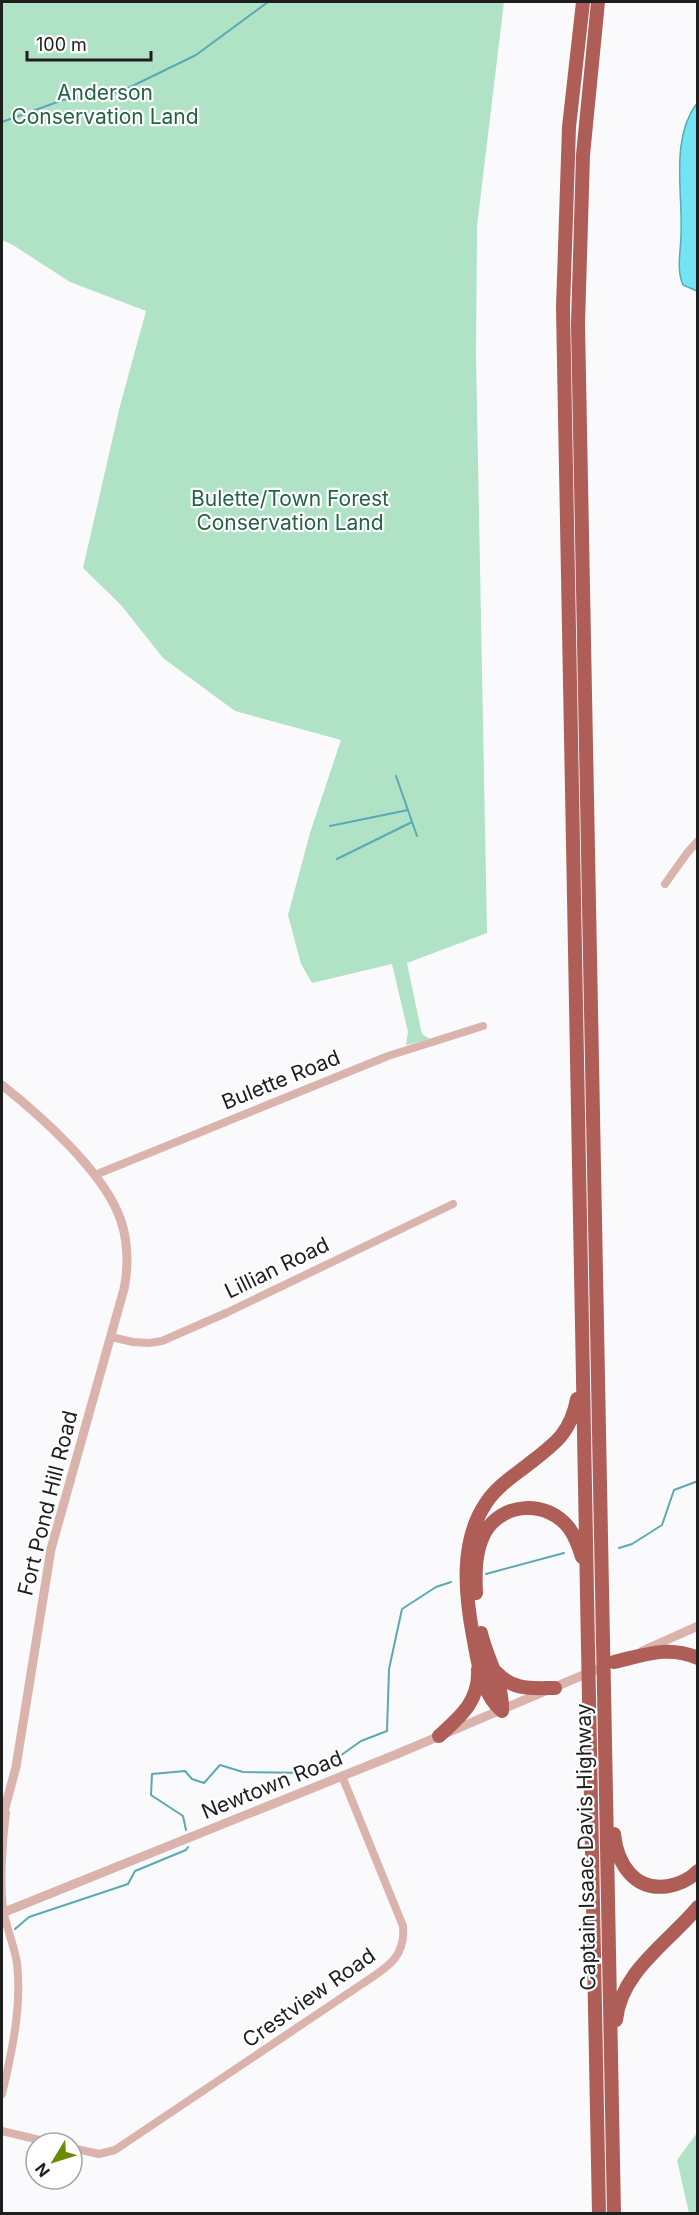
<svg xmlns="http://www.w3.org/2000/svg" width="699" height="2215" font-family="Inter,sans-serif">
	<style>
		.green { fill: #b0e2c5 }
		.water { fill: #73e4f4; stroke: #5aa9b4; stroke-width: 1.5 }
		.lines { fill: none; stroke-linecap: round; stroke-linejoin: round }
		.stream { stroke: #5aa9b4; stroke-width: 2 }
		.minor { stroke: #dbb3ad; stroke-width: 8 }
		.tertiary { stroke: #dbb3ad; stroke-width: 9 }
		.motorway { stroke: #ae5e56; stroke-width: 14 }
		.motorway-bridge { stroke: #ae5e56; stroke-width: 14 }
		.labels { text-anchor: middle; stroke-width: 4.5; stroke-linejoin: round; paint-order: stroke }
		.park-label { font-size: 21px; fill: #246244; stroke: #fff }
		.street-label { font-size: 21px; fill: #1e1e1f; stroke: #fff }
	</style>
	<rect width="100%" height="100%" fill="#fafafc"/>
	<!-- green -->
	<path class="green" d="M2,2h502l-27,224 -1,131 11,576 -80,30 14,67 1,4 8,5 -24,6 2,-13 -16,-68 -80,19 -11,-19 -13,-49 22,-82 31,-93 -106,-29 -72,-53 -42,-53 -38,-37 37,-162 26,-95 -76,-29 -57,-37 -11,-5z
		M697,2133v80h-8l-12,-53z"/>
	<!-- water -->
	<path class="water" d="M697,103v188l-14,-6c-7,-16 -2,-34 -2,-51 2,-42 -11,-95 16,-131z"/>
	<g class="lines">
		<!-- stream -->
		<path class="stream" d="M2,122l61,-22 57,-8 76,-37 72,-53
			M396,776l21,60
			M330,826l78,-16
			M337,859l75,-37
			M619,1548l13,-4 30,-19 12,-35 24,-9
			M486,1574l78,-21
			M186,1830l-3,-14 -32,-21 1,-21 33,-3 7,8 12,4 16,-18 23,7 73,1 45,-32 26,-10 2,-62 13,-60 34,-22 15,-5
			M15,1929l14,-12 99,-33 7,-13 51,-21 2,-3"/>
		<!-- minor -->
		<path class="minor" d="M665,884l22,-31 11,-12
			M95,1175l293,-119 95,-30
			M111,1337l22,5 16,1 13,-2 64,-28 227,-109
			M2,2094c10,-42 20,-88 15,-131 -3,-18 -11,-36 -14,-54 -3,-28 -1,-67 3,-96
			M2,2131l50,12
			M72,2148l27,6 16,-4 247,-166c24,-16 44,-26 41,-58l-61,-150"/>
		<!-- tertiary -->
		<path class="tertiary" d="M2,1085c38,30 97,83 116,128 10,23 11,52 6,76l-73,260 -35,218 -14,52
			M642,1651l56,-25
			M2,1913l395,-159 210,-89"/>
		<!-- motorway -->
		<path class="motorway" d="M583,2l-14,125 -6,181 25,1339
			M598,2l-15,153 -5,169 25,1318
			M476,1593c-1,-20 -1,-41 8,-59 17,-32 63,-35 85,-6 6,8 10,19 13,29
			M481,1633c6,27 22,49 21,78
			M614,1662c30,-7 54,-17 84,-4
			M496,1672c17,19 36,16 59,16
			M604,1690l10,524
			M589,1698l10,516
			M502,1711c-21,-18 -24,-50 -29,-75 -8,-43 -13,-95 13,-133 11,-17 29,-28 44,-40 26,-20 41,-31 47,-64
			M439,1736c21,-19 41,-35 39,-67
			M614,1834c3,30 21,58 55,52 11,-2 20,-6 29,-15
			M616,2020c5,-49 53,-78 82,-113"/>
		<!-- motorway-bridge -->
		<path class="motorway-bridge" d="M603,1642l1,48
			M588,1647l1,51"/>
	</g>
	<g class="labels">
		<!-- park labels -->
		<g class="park-label">
			<text x="105" y="100">Anderson<tspan x="105" dy="24">Conservation Land</tspan></text>
			<text x="290" y="506">Bulette/Town Forest<tspan x="290" dy="24">Conservation Land</tspan></text>
		</g>
		<!-- street labels -->
		<g class="street-label">
			<text transform="translate(281 1080) rotate(-22)" y="7">Bulette Road</text>
			<text transform="translate(277 1268) rotate(-26)" y="7">Lillian Road</text>
			<text transform="translate(48 1503) rotate(-76)" y="7">Fort Pond Hill Road</text>
			<text transform="translate(272 1785) rotate(-22)" y="7">Newtown Road</text>
			<text transform="translate(586 1847) rotate(-91)" y="7">Captain Isaac Davis Highway</text>
			<text transform="translate(309 1998) rotate(-35)" y="7">Crestview Road</text>
		</g>
	</g>
	<!-- border -->
	<rect width="699" height="2215" fill="none" stroke="#1e1e1f" stroke-width="6"/>
	<!-- north arrow -->
	<g transform="translate(54 2161) rotate(232)"><circle r="28" fill="#ffffff" stroke="#a5a5a5" stroke-width="1.5"/>
	<path d="M0-4.5L10 22L0 15L-10 22Z" fill="#6b8902"/>
	<text y="-9" font-size="16" font-weight="bold" text-anchor="middle" fill="#1e1e1f">N</text>
	</g>
	<!-- scale -->
	<path d="M27 51v9h124v-9" fill="none" stroke="#1e1e1f" stroke-width="3"/>
	<text x="36" y="51" font-size="18" fill="#1e1e1f" stroke="#ffffff" stroke-width="4.5" paint-order="stroke">100 m</text>
</svg>
